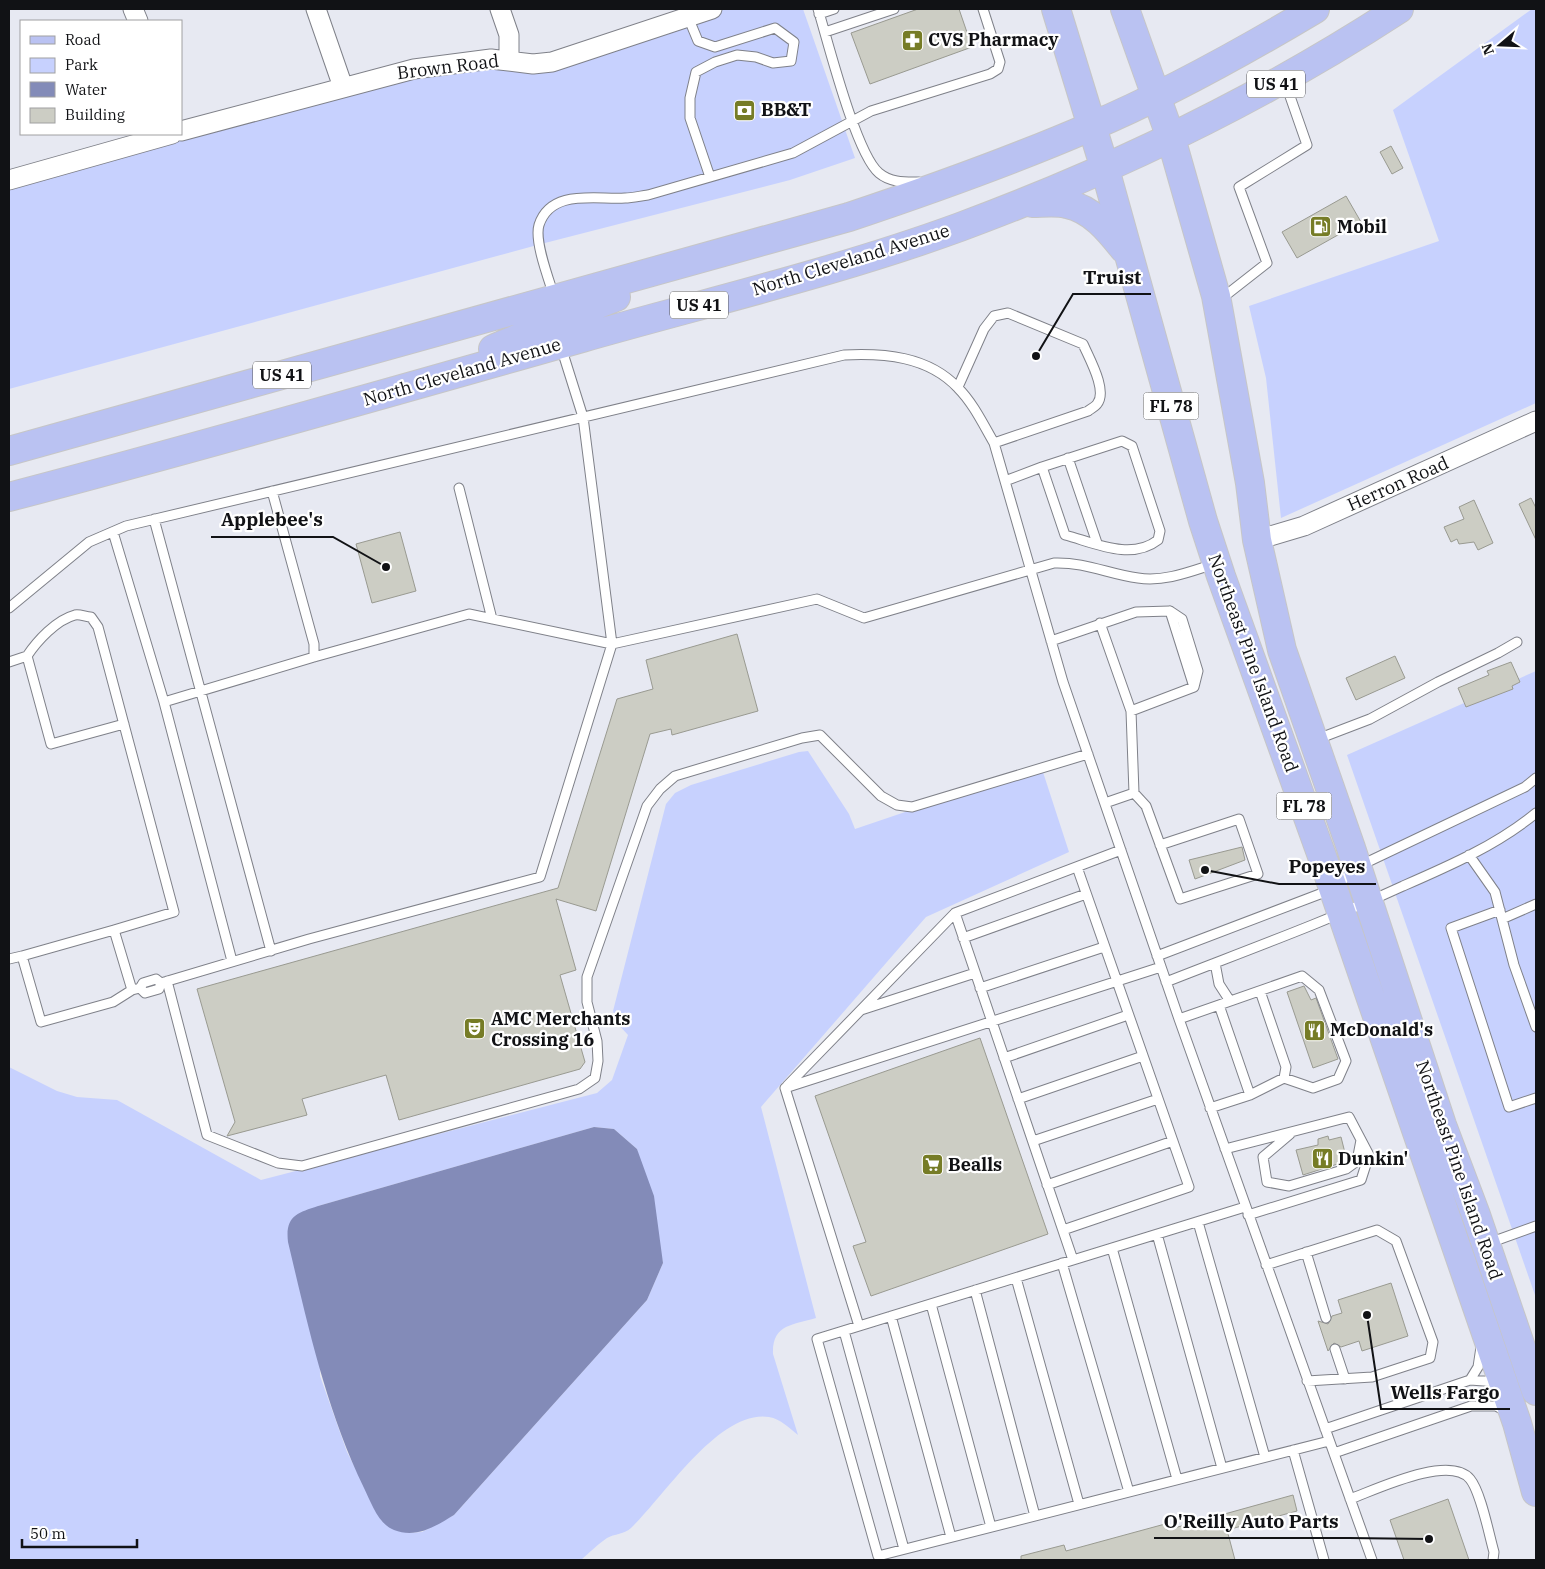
<svg xmlns="http://www.w3.org/2000/svg" width="1545" height="1569" font-family="'IBM Plex Serif',serif">
	<style>
		.green { fill: #c7d1fe; fill-rule: evenodd }
		.water { fill: #838bb8 }
		.building { fill: #cccdc4; stroke: #999a91 }
		.lines { fill: none; stroke-linecap: round; stroke-linejoin: round }
		.lane-casing { stroke: #7f8189; stroke-width: 11 }
		.street-casing { stroke: #7f8189; stroke-width: 21 }
		.primary-casing { stroke: #c6c6c7; stroke-width: 30 }
		.lane { stroke: #fff; stroke-width: 9 }
		.street { stroke: #fff; stroke-width: 19 }
		.primary { stroke: #bac2f2; stroke-width: 28 }
		.labels { text-anchor: middle; stroke-width: 4.5; stroke-linejoin: round; paint-order: stroke }
		.shield { fill: #fff; stroke: #58595b; stroke-width: 1 }
		.shield-label { font-size: 16px; font-weight: bold; fill: #111215 }
		.poi-label { font-size: 18px; font-weight: bold; fill: #111215; stroke: #fff; text-anchor: start }
		.street-label { font-size: 18px; fill: #111215; stroke: #fff }
		.leader { fill: none; stroke: #111215; stroke-width: 2 }
		.callout-dot { fill: #111215; stroke: #fff; stroke-width: 2 }
		.callout-label { font-size: 19px; text-anchor: middle; font-weight: bold; fill: #111215; stroke: #fff; stroke-width: 4.5; stroke-linejoin: round; paint-order: stroke }
	</style>
	<rect width="100%" height="100%" fill="#e7e9f2"/>
	<!-- green -->
	<path class="green" d="M696,9h107l52,149 -65,22 -249,64 -532,145v-213l393,-110 148,-11z
		M1532,9h4v394l-255,115 -15,-140 -17,-72 190,-65 -46,-131z
		M1536,671v627l-189,-543z
		M808,751l41,63 6,15 186,-63 28,86 -143,65 -165,190 55,211c-23,7 -44,6 -43,36l25,81c-9,-7 -17,-16 -29,-18 -50,-8 -105,80 -138,111 -6,6 -17,6 -24,10 -9,6 -18,15 -26,22h-572v-493l48,24 20,6 40,3 144,80 336,-87 15,-13 16,-45 -10,-11 -5,-13 53,-207 9,-11 16,-8 108,-33zM594,1127l20,2 23,20 26,114 -16,37 -193,215 -32,17 -14,1 -26,-12 -35,-69 -27,-76 -2,-170z"/>
	<!-- water -->
	<path class="water" d="M594,1127l20,2 23,20 17,47 9,67 -16,37 -193,215c-18,11 -38,24 -60,15 -16,-6 -23,-28 -30,-42 -38,-79 -56,-162 -76,-246 -3,-26 9,-29 30,-36z"/>
	<!-- building -->
	<path class="building" d="M918,9h41l13,38 -102,37 -19,-51z
		M1391,146l12,22 -11,6 -12,-22z
		M1346,196l15,26 -64,36 -15,-26z
		M1531,498l5,10v32l-17,-36z
		M1474,500l19,43 -15,7 -4,-8 -15,2 -2,-5 -6,3 -7,-15 20,-8 -5,-12z
		M400,532l16,59 -44,12 -16,-59z
		M737,634l21,77 -86,24 -1,-6 -21,5 -54,177 -40,-12 20,71 -16,5 25,87 -5,7 -181,51 -13,-45 -84,24 5,16 -80,21 8,-14 -38,-133 361,-101 59,-189 36,-10 -7,-29z
		M1395,656l10,22 -49,22 -10,-22z
		M1511,662l9,20 -8,4 1,3 -47,18 -8,-19 31,-13 -2,-4z
		M1242,847l3,13 -50,19 -6,-19z
		M1304,986l7,14 5,-2 22,61 -25,9 -26,-76z
		M980,1038l68,196 -177,62 -18,-50 13,-4 -51,-146z
		M1328,1136l1,4 12,-3 6,24 -44,14 -7,-25 22,-5v-6z
		M1391,1283l17,53 -46,15 -3,-10 -18,6 -7,-4 -6,8 -10,-30 10,3 4,-8 10,-3 -4,-13z
		M1293,1495l4,16 -70,19 8,30h-214v-4l43,-11 2,6 99,-27 2,6z
		M1448,1499l21,61h-65l-14,-40z"/>
	<g class="lines">
		<defs>
			<path id="lane" d="M818,9c10,33 38,145 61,164 12,10 26,9 40,9
				M819,14l15,-5
				M688,17l10,24 17,6 60,-19 19,14 -3,19 -18,2 -17,-6 -19,-2 -22,7 -19,10 -6,26v20l20,59
				M825,32l69,-23
				M554,296c-5,-16 -20,-55 -15,-71 12,-37 58,-25 86,-27 7,0 15,-2 23,-3l145,-42 78,-42 119,-37 8,-5 2,-7 -17,-53
				M1221,299l46,-36 -28,-76 68,-42 -22,-63
				M958,387l26,-58 10,-13 14,-3 75,31c6,14 25,47 14,60 -2,3 -7,5 -9,7l-94,32
				M1068,458l29,85
				M1005,481l37,-14 23,68c30,8 66,26 93,5l2,-9 -28,-85 -10,-5 -80,26
				M459,488l33,131
				M272,491l42,153v13
				M154,519l117,432
				M113,532l51,170 68,259
				M9,608l80,-66 37,-16 718,-171c40,-2 84,1 114,33 15,15 25,36 36,55l69,239 116,337 193,541
				M1170,611l24,76
				M1100,623l31,88 3,82
				M1051,641l85,-29 34,-1 12,8 16,52 -4,16 -63,24
				M9,662l18,-6
				M164,702l150,-45 155,-43 143,30 -29,-227 -22,-70
				M1315,740l55,-21 68,-37 60,-29 19,-11
				M1105,803l29,-10 12,13 34,93 78,-25 -19,-55 -79,26
				M1121,850l-166,63 118,347 -256,79 61,217 451,-115
				M1469,855l26,37 19,73 22,62
				M1500,910l-49,18 58,179 27,-9
				M1502,919l34,-15
				M114,930l60,-18 -76,-285 -7,-10c-5,0 -11,-3 -16,-2 -19,5 -38,26 -48,41l24,88 73,-20
				M963,938l123,-44
				M22,956l92,-26 18,60 8,-2 3,-5 13,-4 5,4 148,-44 231,-62 72,-233 205,-45 47,19 190,-55c32,-1 54,11 84,15 26,4 51,-6 76,-14
				M1157,956l176,-67 24,-22 168,-80 11,-9
				M9,959l13,-3 19,66 72,-20 19,-12
				M1215,963l4,21 11,17
				M167,981l40,154 71,28 24,3 277,-77 16,-11 3,-17 -1,-20 -10,-39v-25l60,-171 13,-17 15,-13 127,-38 18,-3 61,61 16,9 15,2 176,-53
				M1166,982c79,-31 159,-60 237,-96 46,-20 94,-41 133,-73
				M140,988l5,5 14,-4 2,-6
				M980,988l124,-41
				M1260,991l26,76 -2,11
				M1219,1005l31,90
				M861,1010l114,-37
				M1179,1019l123,-43 17,14 27,71 -8,18 -25,9 -29,-10 -34,17 -40,13
				M1004,1058l124,-43
				M787,1086l168,-173
				M785,1088l376,-121
				M785,1088l74,238
				M1018,1099l125,-43
				M1290,1134l-27,23 4,25 22,4 57,-17 11,-8 4,-21
				M1033,1141l125,-42
				M1225,1149l124,-32 20,38 -8,25 -113,35
				M1047,1185l126,-44
				M1198,1222l67,235
				M1063,1230l126,-43 -112,-320
				M1157,1234l65,234
				M1489,1243l47,-17
				M1112,1248l65,231
				M1306,1252l20,66
				M1073,1260l172,-53
				M1062,1263l67,229
				M1266,1265l111,-35 19,11 37,101 -3,16 -58,19 -65,4
				M1016,1278l63,226
				M975,1290l60,226
				M931,1304l60,223
				M891,1316l60,221
				M844,1331l60,218
				M1335,1349l10,30
				M1470,1380l8,-13 3,-20
				M1325,1429l145,-49 28,2
				M1293,1450l31,110
				M1334,1453l137,-47h25l10,5
				M1350,1499c25,-9 99,-45 120,-20 11,13 19,56 24,73l-1,8"/>
			<path id="street" d="M133,9l5,12
				M316,9l27,78
				M500,9l9,26v25
				M181,131l233,-62 77,-10 42,5 19,-2 160,-53
				M9,180l163,-46
				M1257,540l47,-14 232,-105"/>
			<path id="primary" d="M1056,9l49,160 98,352 18,55 102,283 154,448 40,116 19,69
				M1125,9l46,129 45,158 34,187 7,57 25,110 69,198 91,277 34,90 60,176
				M1032,203c11,0 24,-2 35,1 25,5 42,26 57,45
				M560,344c2,-29 32,-37 56,-47
				M493,349c30,-14 52,-15 62,-50
				M9,451l840,-234c81,-27 162,-56 241,-90 78,-33 153,-75 225,-118
				M9,497c191,-50 382,-105 573,-159 126,-36 255,-66 378,-111 154,-57 301,-128 439,-218"/>
		</defs>
		<!-- lane casing -->
		<use href="#lane" class="lane-casing"/>
		<!-- street casing -->
		<use href="#street" class="street-casing"/>
		<!-- primary casing -->
		<use href="#primary" class="primary-casing"/>
		<!-- lane -->
		<use href="#lane" class="lane"/>
		<!-- street -->
		<use href="#street" class="street"/>
		<!-- primary -->
		<use href="#primary" class="primary"/>
	</g>
	<!-- icons -->
	<defs>
		<symbol id="pharmacy-square" viewBox="-11 -11 22 22"><rect x="-9" y="-9" width="18" height="18" rx="4" fill="#767c26" stroke="#fff"/><path d="M-2-6h4v4h4v4h-4v4h-4v-4h-4v-4h4Z" fill="#fff"/></symbol>
		<symbol id="bank-square" viewBox="-11 -11 22 22"><rect x="-9" y="-9" width="18" height="18" rx="4" fill="#767c26" stroke="#fff"/><path d="M-6-4H6V4H-6ZM0-2.3a2.3 2.3 0 1 0 0 4.6a2.3 2.3 0 1 0 0-4.6Z" fill="#fff"/></symbol>
		<symbol id="fuel-square" viewBox="-11 -11 22 22"><rect x="-9" y="-9" width="18" height="18" rx="4" fill="#767c26" stroke="#fff"/><path d="M-5.5-6h7V0h2V4h1.3V-2.5L3-4.5l.8-.8L6-3V5H2.5V1h-1V6h-7ZM-4.2-4.7v3.2H.2V-4.7Z" fill="#fff"/></symbol>
		<symbol id="theatre-square" viewBox="-11 -11 22 22"><rect x="-9" y="-9" width="18" height="18" rx="4" fill="#767c26" stroke="#fff"/><path d="M-5-5.5Q0-4 5-5.5V0Q5 5 0 6Q-5 5-5 0ZM-3.3-2.5H-1v1.5H-3.3ZM1-2.5H3.3v1.5H1ZM-2.8 1Q0 5.5 2.8 1Z" fill="#fff"/></symbol>
		<symbol id="restaurant-square" viewBox="-11 -11 22 22"><rect x="-9" y="-9" width="18" height="18" rx="4" fill="#767c26" stroke="#fff"/><path d="M-5-6h1v4h1v-4h1v4h1v-4h1v5L-1.5 .5V6h-2V.5L-5-1ZM5-6V6H3V1.5H1.5Q1.5-4 5-6Z" fill="#fff"/></symbol>
		<symbol id="supermarket-square" viewBox="-11 -11 22 22"><rect x="-9" y="-9" width="18" height="18" rx="4" fill="#767c26" stroke="#fff"/><path d="M-6-5.5h2.5l.6 2H6L4.5 2H-2.5L-4.4-4H-6ZM-1.5 3.2a1.3 1.3 0 1 0 .1 0ZM3 3.2a1.3 1.3 0 1 0 .1 0Z" fill="#fff"/></symbol>
	</defs>
	<g fill-rule="evenodd">
		<use href="#pharmacy-square" x="900" y="28" width="25" height="25"/>
		<use href="#bank-square" x="732" y="98" width="25" height="25"/>
		<use href="#fuel-square" x="1308" y="214" width="25" height="25"/>
		<use href="#theatre-square" x="462" y="1016" width="25" height="25"/>
		<use href="#restaurant-square" x="1302" y="1018" width="25" height="25"/>
		<use href="#restaurant-square" x="1310" y="1146" width="25" height="25"/>
		<use href="#supermarket-square" x="920" y="1152" width="25" height="25"/>
	</g>
	<g class="labels">
		<!-- shield labels -->
		<g class="shield">
			<rect x="1247" y="70.5" width="58" height="27" rx="4"/>
			<rect x="670" y="291.5" width="58" height="27" rx="4"/>
			<rect x="253" y="361.5" width="58" height="27" rx="4"/>
			<rect x="1143.5" y="392.5" width="55" height="27" rx="4"/>
			<rect x="1276.5" y="792.5" width="55" height="27" rx="4"/>
		</g>
		<g class="shield-label">
			<text x="1276" y="90">US 41</text>
			<text x="699" y="311">US 41</text>
			<text x="282" y="381">US 41</text>
			<text x="1171" y="412">FL 78</text>
			<text x="1304" y="812">FL 78</text>
		</g>
		<!-- poi labels -->
		<g class="poi-label">
			<text x="928" y="46">CVS Pharmacy</text>
			<text x="761" y="116">BB&amp;T</text>
			<text x="1337" y="233">Mobil</text>
			<text x="491" y="1025">AMC Merchants<tspan x="491" dy="21">Crossing 16</tspan></text>
			<text x="1330" y="1036">McDonald's</text>
			<text x="1338" y="1165">Dunkin'</text>
			<text x="948" y="1171">Bealls</text>
		</g>
		<!-- street labels -->
		<g class="street-label">
			<text transform="translate(448 67) rotate(-7)" y="6">Brown Road</text>
			<text transform="translate(851 260) rotate(-17)" y="6">North Cleveland Avenue</text>
			<text transform="translate(462 372) rotate(-16)" y="6">North Cleveland Avenue</text>
			<text transform="translate(1398 484) rotate(-24)" y="6">Herron Road</text>
			<text transform="translate(1253 663) rotate(70)" y="6">Northeast Pine Island Road</text>
			<text transform="translate(1459 1170) rotate(71)" y="6">Northeast Pine Island Road</text>
		</g>
	</g>
	<!-- callouts -->
	<path class="leader" d="M1036 356L1073 294H1151M386 567L333 537H211M1205 870L1279 884H1376M1367 1315L1381 1409H1510M1429 1539L1349 1538H1154"/>
	<g class="callout-dot">
		<circle cx="1036" cy="356" r="5"/>
		<circle cx="386" cy="567" r="5"/>
		<circle cx="1205" cy="870" r="5"/>
		<circle cx="1367" cy="1315" r="5"/>
		<circle cx="1429" cy="1539" r="5"/>
	</g>
	<g class="callout-label">
		<text x="1112" y="284">Truist</text>
		<text x="272" y="526">Applebee's</text>
		<text x="1327" y="873">Popeyes</text>
		<text x="1445" y="1399">Wells Fargo</text>
		<text x="1251" y="1528">O'Reilly Auto Parts</text>
	</g>
	<!-- border -->
	<rect width="1545" height="1569" fill="none" stroke="#111215" stroke-width="20"/>
	<!-- legend -->
	<rect x="20" y="20" width="162" height="115" fill="#ffffff" stroke="#a0a0a1"/>
	<rect x="30" y="36" width="25" height="8" fill="#bac2f2" stroke="#a0a0a1"/>
	<text x="65" y="45" font-size="15" fill="#111215">Road</text>
	<rect x="30" y="58" width="25" height="15" fill="#c7d1fe" stroke="#a0a0a1"/>
	<text x="65" y="70" font-size="15" fill="#111215">Park</text>
	<rect x="30" y="82" width="25" height="15" fill="#838bb8" stroke="#a0a0a1"/>
	<text x="65" y="95" font-size="15" fill="#111215">Water</text>
	<rect x="30" y="108" width="25" height="15" fill="#cccdc4" stroke="#a0a0a1"/>
	<text x="65" y="120" font-size="15" fill="#111215">Building</text>
	<!-- north arrow -->
	<g transform="translate(1500 45) rotate(251)" stroke="#ffffff" stroke-width="4" paint-order="stroke">
	<path d="M0-4L9 19L0 12L-9 19Z" fill="#111215"/>
	<text y="-8" font-size="14" font-weight="bold" text-anchor="middle" fill="#111215">N</text>
	</g>
	<!-- scale -->
	<path d="M22 1539v8h115v-8" fill="none" stroke="#111215" stroke-width="2.5"/>
	<text x="30" y="1539" font-size="15" fill="#111215" stroke="#ffffff" stroke-width="4" paint-order="stroke">50 m</text>
</svg>
